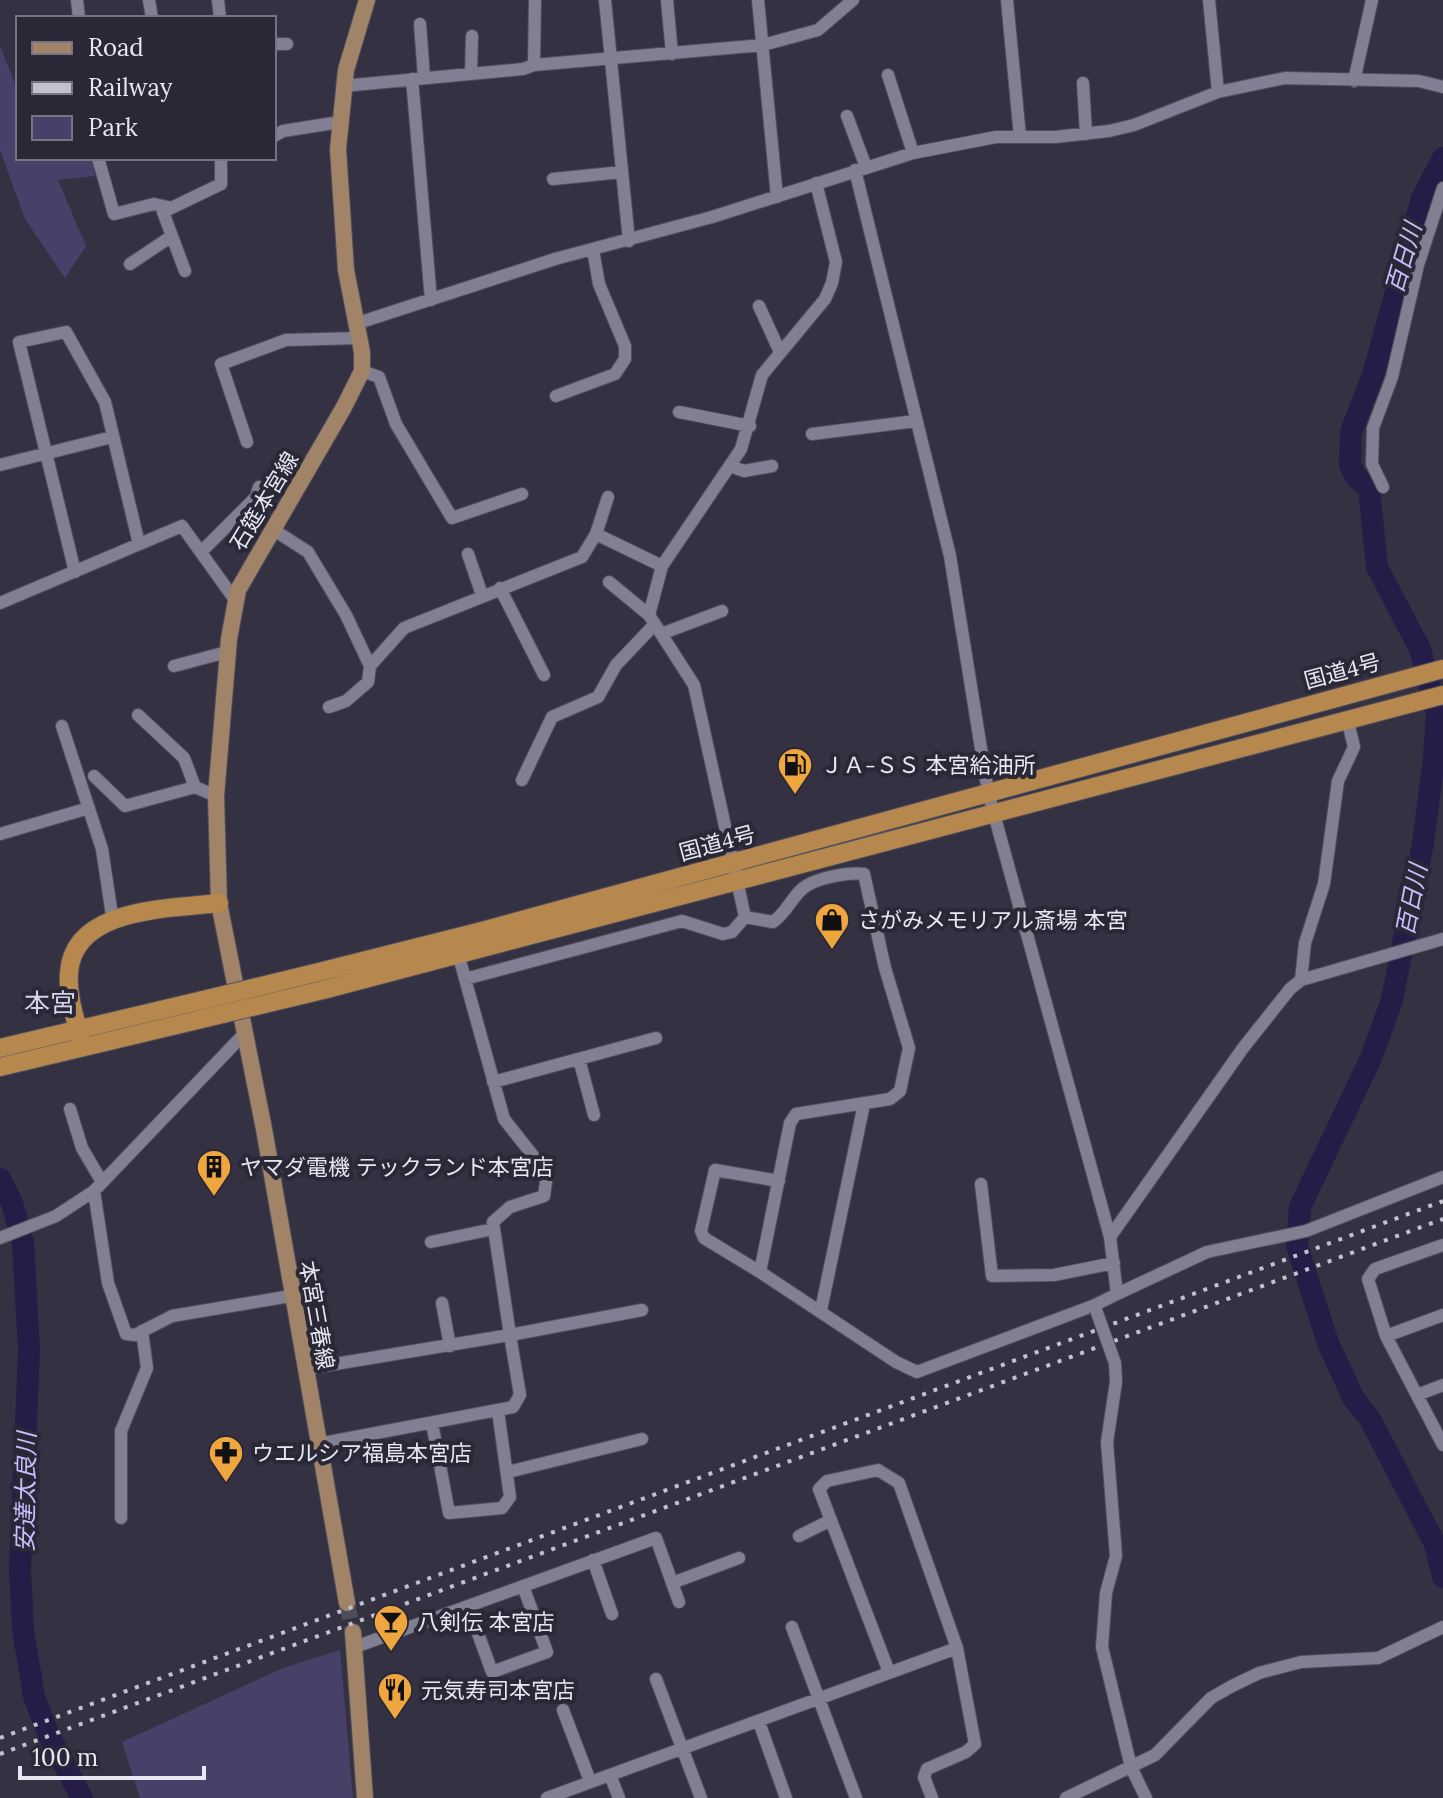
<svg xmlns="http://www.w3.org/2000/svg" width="1443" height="1798" font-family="Lora,'Noto Sans JP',serif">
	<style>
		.green { fill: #47416a }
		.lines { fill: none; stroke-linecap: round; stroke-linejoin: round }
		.river { stroke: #251c47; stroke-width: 22 }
		.major-tunnel { stroke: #4f4d5c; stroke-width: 16; stroke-dasharray: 16 8; stroke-linecap: butt }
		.minor-casing { stroke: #514f5c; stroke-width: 14 }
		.major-casing { stroke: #514f5c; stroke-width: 18 }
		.highway-casing { stroke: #514f5c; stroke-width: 20 }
		.minor { stroke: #817f91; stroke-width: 12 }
		.major { stroke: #a18468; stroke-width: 16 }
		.highway { stroke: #b6884d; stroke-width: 18 }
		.rail { stroke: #c2c1cd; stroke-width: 4; stroke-dasharray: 4 8; stroke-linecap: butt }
		.minor-bridge-casing { stroke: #514f5c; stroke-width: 14; stroke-linecap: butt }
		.highway-bridge-casing { stroke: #514f5c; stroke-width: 20; stroke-linecap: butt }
		.minor-bridge { stroke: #817f91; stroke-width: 12 }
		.highway-bridge { stroke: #b6884d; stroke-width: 18 }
		.labels { text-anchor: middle; stroke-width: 8; stroke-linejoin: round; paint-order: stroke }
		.street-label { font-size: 22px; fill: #e7e7f1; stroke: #2a2837 }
		.poi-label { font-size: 22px; fill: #e7e7f1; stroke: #2a2837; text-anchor: start }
		.water-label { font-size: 24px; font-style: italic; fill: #c6bffd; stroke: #2a2837 }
		.quarter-label { font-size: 26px; fill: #d5d3e7; stroke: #2a2837 }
	</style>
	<rect width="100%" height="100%" fill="#343242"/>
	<!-- green -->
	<path class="green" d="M0,46l18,45v67h75l2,18 -37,4 28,66 -21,32 -40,-59 -25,-69z
		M340,1650l13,148h-213l-18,-56 161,-74z"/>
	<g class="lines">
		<!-- river -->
		<path class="river" d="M1443,158l-21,40 -49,177 -22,57 -1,33 6,12 13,11 8,79 43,82 17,65 -3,45 -11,84 -31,157 -21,58 -71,149 -3,39 31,97 26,56 16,20 65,125 8,33
			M0,1179l12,24 11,39 6,108 -9,220 3,60 11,66 15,40 33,62"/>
		<!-- major-tunnel -->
		<path class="major-tunnel" d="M347,1603l6,29"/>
		<defs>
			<path id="minor" d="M77,0l2,18
				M149,0l3,18
				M218,0l2,18
				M605,0l24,241
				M667,0l5,54
				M758,0l19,197
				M1007,0l13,137
				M1209,0l9,92
				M420,24l4,53
				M274,44h13
				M534,65l229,-20 55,-15 35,-30
				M471,73l1,-37
				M888,75l25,78
				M412,79l19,221
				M1354,81l18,-81
				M1083,83l3,51
				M343,86l180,-17 11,-4 1,-65
				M847,116l19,51
				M274,136l9,-5 57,-9
				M98,158l16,56 40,-10 14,3
				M855,170l95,386 38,236 122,445 7,57 -22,11 1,5
				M553,179l69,-7
				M816,183l20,79 -4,21 -7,16 -63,76 -21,74 -79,117 -13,49 45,70 51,232 28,5c13,-9 18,-23 29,-33 12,-11 46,-17 62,-15l21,94 24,80 -9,43 -10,8 -94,15 -6,9 -30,149 136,90 21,10 178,-67
				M130,264l42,-28
				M185,271l-22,-59 58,-28v-26
				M759,306l21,46
				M355,324l200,-65 157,-42 201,-64 83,-16h59l54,-6 25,-6 84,-33 67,-14 134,3 24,6
				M362,371l17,6 17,47 56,94 70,-24
				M556,396l59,-22 10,-15v-13l-26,-62 -6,-34
				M679,412l71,14
				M812,434l104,-13
				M247,442l-26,-78 65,-24 73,-2
				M0,465l112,-28
				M730,466l14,5 28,-5
				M1383,487l-11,-23 1,-36 19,-51 26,-112 25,-77
				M274,530l34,22 38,63 24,51 34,-38 178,-71 14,-23 66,32
				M596,534l12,-37
				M202,551l54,-54 3,-10
				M468,554l14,41
				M75,572l-56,-230 47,-10 39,70 34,142
				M609,582l40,33
				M500,588l44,87
				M0,603l182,-77 53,74
				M661,634l61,-23
				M174,666l53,-14
				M329,707l17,-6 22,-19 2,-16
				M138,715l46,43 11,29 21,9
				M62,726l40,123 11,73
				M94,776l31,30 70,-19
				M522,780l30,-63 46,-20 18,-32 39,-41
				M0,834l89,-26
				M465,979l217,-58 41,13 9,-2 13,-15
				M1301,980l142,-41
				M579,1059l15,56
				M493,1082l163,-44
				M70,1109l12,39 20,34
				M981,1184l11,92 62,-1 60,-12
				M94,1191l14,92 18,51 9,1 37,-19 119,-20
				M1110,1237l133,-189 47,-59 11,-9 4,-37 19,-59 14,-103 16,-34 -6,-25
				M0,1238l56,-22 38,-25 149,-156
				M431,1242l62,-13
				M1443,1245l-68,24 -7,10 18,57 57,109
				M760,1272l-56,-34 -3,-7 14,-61 64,11
				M1117,1294l90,-42 99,-21 137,-54
				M442,1303l8,43
				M821,1310l43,-206
				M1386,1336l57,-21
				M1115,1363l1,19 -9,60 9,114 -10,37 -4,54 29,120 15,31
				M305,1369l205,-34 -17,-113 17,-15 34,-11 2,-14 -4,-15 -38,-48 -45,-162
				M1417,1395l26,-10
				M432,1423l17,90 53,-5 8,-11 -12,-86
				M318,1444l195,-37 7,-12 -10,-60 132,-25
				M508,1472l134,-33
				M121,1518v-87l26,-63 -5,-37
				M799,1536l32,-16
				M593,1560l19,54
				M672,1583l67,-25
				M468,1606l24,66 55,-20 -24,-66
				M792,1627l64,171
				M355,1647l301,-109 23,64
				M656,1679l45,119
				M563,1710l27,71
				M759,1722l27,76
				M610,1775l9,23
				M547,1798l410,-150 -58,-165 -21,-13 -51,11 -8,8 70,183
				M932,1798l-8,-21 3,-8 39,-17 9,-8 -18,-96
				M1066,1798l89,-43 56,-57 21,-12 27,-13 42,-11 77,-4 65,-31"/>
			<path id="major" d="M347,1603l-83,-474 -45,-226 -3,-107 13,-157 9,-49 106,-183 18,-36v-19l-16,-82 -8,-121 8,-79 21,-70
				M353,1632l12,166"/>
			<path id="highway" d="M319,972l163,-41 961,-262
				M323,990l1120,-295
				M83,1047c-6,-23 -16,-50 -14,-74 4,-66 101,-64 150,-70
				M0,1048l203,-48
				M0,1067l206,-49"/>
		</defs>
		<!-- minor casing -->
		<use href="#minor" class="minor-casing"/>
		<!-- major casing -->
		<use href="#major" class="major-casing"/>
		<!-- highway casing -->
		<use href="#highway" class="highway-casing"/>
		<!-- minor -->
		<use href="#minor" class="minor"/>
		<!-- major -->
		<use href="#major" class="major"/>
		<!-- highway -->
		<use href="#highway" class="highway"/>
		<!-- rail -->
		<path class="rail" d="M0,1738l1443,-537
			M0,1754l1443,-535"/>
		<defs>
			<path id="minor-bridge" d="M1096,1310l19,53"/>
			<path id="highway-bridge" d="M203,1000l116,-28
				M206,1018l117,-28"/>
		</defs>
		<!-- minor-bridge casing -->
		<use href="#minor-bridge" class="minor-bridge-casing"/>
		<!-- highway-bridge casing -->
		<use href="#highway-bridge" class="highway-bridge-casing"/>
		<!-- minor-bridge -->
		<use href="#minor-bridge" class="minor-bridge"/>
		<!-- highway-bridge -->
		<use href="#highway-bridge" class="highway-bridge"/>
	</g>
	<!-- icons -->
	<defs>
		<symbol id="fuel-pin" viewBox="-11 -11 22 30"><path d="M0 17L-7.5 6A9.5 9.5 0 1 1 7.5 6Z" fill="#f0a63f" stroke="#2a2837"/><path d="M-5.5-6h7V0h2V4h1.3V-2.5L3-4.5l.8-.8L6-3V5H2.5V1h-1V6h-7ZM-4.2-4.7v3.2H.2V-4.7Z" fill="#111"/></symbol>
		<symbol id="shop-pin" viewBox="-11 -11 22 30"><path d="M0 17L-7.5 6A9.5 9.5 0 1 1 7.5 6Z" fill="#f0a63f" stroke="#2a2837"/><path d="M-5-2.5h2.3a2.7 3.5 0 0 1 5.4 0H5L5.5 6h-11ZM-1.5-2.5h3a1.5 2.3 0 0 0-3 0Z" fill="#111"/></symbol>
		<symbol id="building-pin" viewBox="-11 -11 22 30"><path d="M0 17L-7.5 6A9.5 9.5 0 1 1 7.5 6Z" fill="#f0a63f" stroke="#2a2837"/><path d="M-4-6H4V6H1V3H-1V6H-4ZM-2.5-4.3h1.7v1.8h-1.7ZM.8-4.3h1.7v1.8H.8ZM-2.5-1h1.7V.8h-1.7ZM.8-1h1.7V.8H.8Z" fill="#111"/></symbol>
		<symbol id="pharmacy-pin" viewBox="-11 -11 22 30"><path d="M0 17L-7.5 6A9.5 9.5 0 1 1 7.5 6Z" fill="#f0a63f" stroke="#2a2837"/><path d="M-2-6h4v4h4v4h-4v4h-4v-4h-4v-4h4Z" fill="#111"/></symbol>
		<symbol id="bar-pin" viewBox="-11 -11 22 30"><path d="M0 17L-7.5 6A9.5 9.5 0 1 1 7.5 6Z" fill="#f0a63f" stroke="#2a2837"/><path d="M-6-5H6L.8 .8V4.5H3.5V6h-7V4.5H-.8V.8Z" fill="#111"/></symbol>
		<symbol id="restaurant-pin" viewBox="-11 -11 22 30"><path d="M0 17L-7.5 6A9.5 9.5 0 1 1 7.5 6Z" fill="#f0a63f" stroke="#2a2837"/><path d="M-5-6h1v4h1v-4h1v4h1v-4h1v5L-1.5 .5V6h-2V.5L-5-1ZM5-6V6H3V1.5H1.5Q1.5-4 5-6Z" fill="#111"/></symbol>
	</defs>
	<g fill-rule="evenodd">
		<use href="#fuel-pin" x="775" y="745" width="40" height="54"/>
		<use href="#shop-pin" x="812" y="900" width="40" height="54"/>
		<use href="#building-pin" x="194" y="1147" width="40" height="54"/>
		<use href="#pharmacy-pin" x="206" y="1433" width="40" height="54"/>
		<use href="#bar-pin" x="371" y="1602" width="40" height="54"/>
		<use href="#restaurant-pin" x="375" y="1670" width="40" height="54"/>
	</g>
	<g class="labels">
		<!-- street labels -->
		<g class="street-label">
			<text transform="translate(264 501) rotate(-59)" y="8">石筵本宮線</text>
			<text transform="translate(1342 671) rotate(-15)" y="8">国道4号</text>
			<text transform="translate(717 843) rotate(-15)" y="8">国道4号</text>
			<text transform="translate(317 1315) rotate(80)" y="8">本宮三春線</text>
		</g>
		<!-- poi labels -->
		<g class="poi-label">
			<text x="821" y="773">ＪＡ-ＳＳ 本宮給油所</text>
			<text x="858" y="928">さがみメモリアル斎場 本宮</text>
			<text x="240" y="1175">ヤマダ電機 テックランド本宮店</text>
			<text x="252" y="1461">ウエルシア福島本宮店</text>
			<text x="417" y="1630">八剣伝 本宮店</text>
			<text x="421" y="1698">元気寿司本宮店</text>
		</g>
		<!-- water labels -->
		<g class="water-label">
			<text transform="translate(1404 258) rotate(-74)" y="8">百日川</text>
			<text transform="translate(1412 900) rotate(-79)" y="8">百日川</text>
			<text transform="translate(26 1492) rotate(-89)" y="8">安達太良川</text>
		</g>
		<!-- quarter labels -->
		<g class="quarter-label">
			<text x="50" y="1012">本宮</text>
		</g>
	</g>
	<!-- legend -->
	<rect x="16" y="16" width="260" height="144" fill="#2a2837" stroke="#767481" stroke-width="2"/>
	<rect x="32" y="42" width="40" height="12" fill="#a18468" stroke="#767481" stroke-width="2"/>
	<text x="88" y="56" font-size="24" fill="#e7e7f1">Road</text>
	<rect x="32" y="82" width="40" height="12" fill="#c2c1cd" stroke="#767481" stroke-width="2"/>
	<text x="88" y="96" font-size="24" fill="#e7e7f1">Railway</text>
	<rect x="32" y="116" width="40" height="24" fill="#47416a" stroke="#767481" stroke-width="2"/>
	<text x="88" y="136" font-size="24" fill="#e7e7f1">Park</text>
	<!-- scale -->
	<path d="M20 1766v12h184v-12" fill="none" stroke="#e7e7f1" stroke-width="4"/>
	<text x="32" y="1766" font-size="24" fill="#e7e7f1" stroke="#2a2837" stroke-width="6" paint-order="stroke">100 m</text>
</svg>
